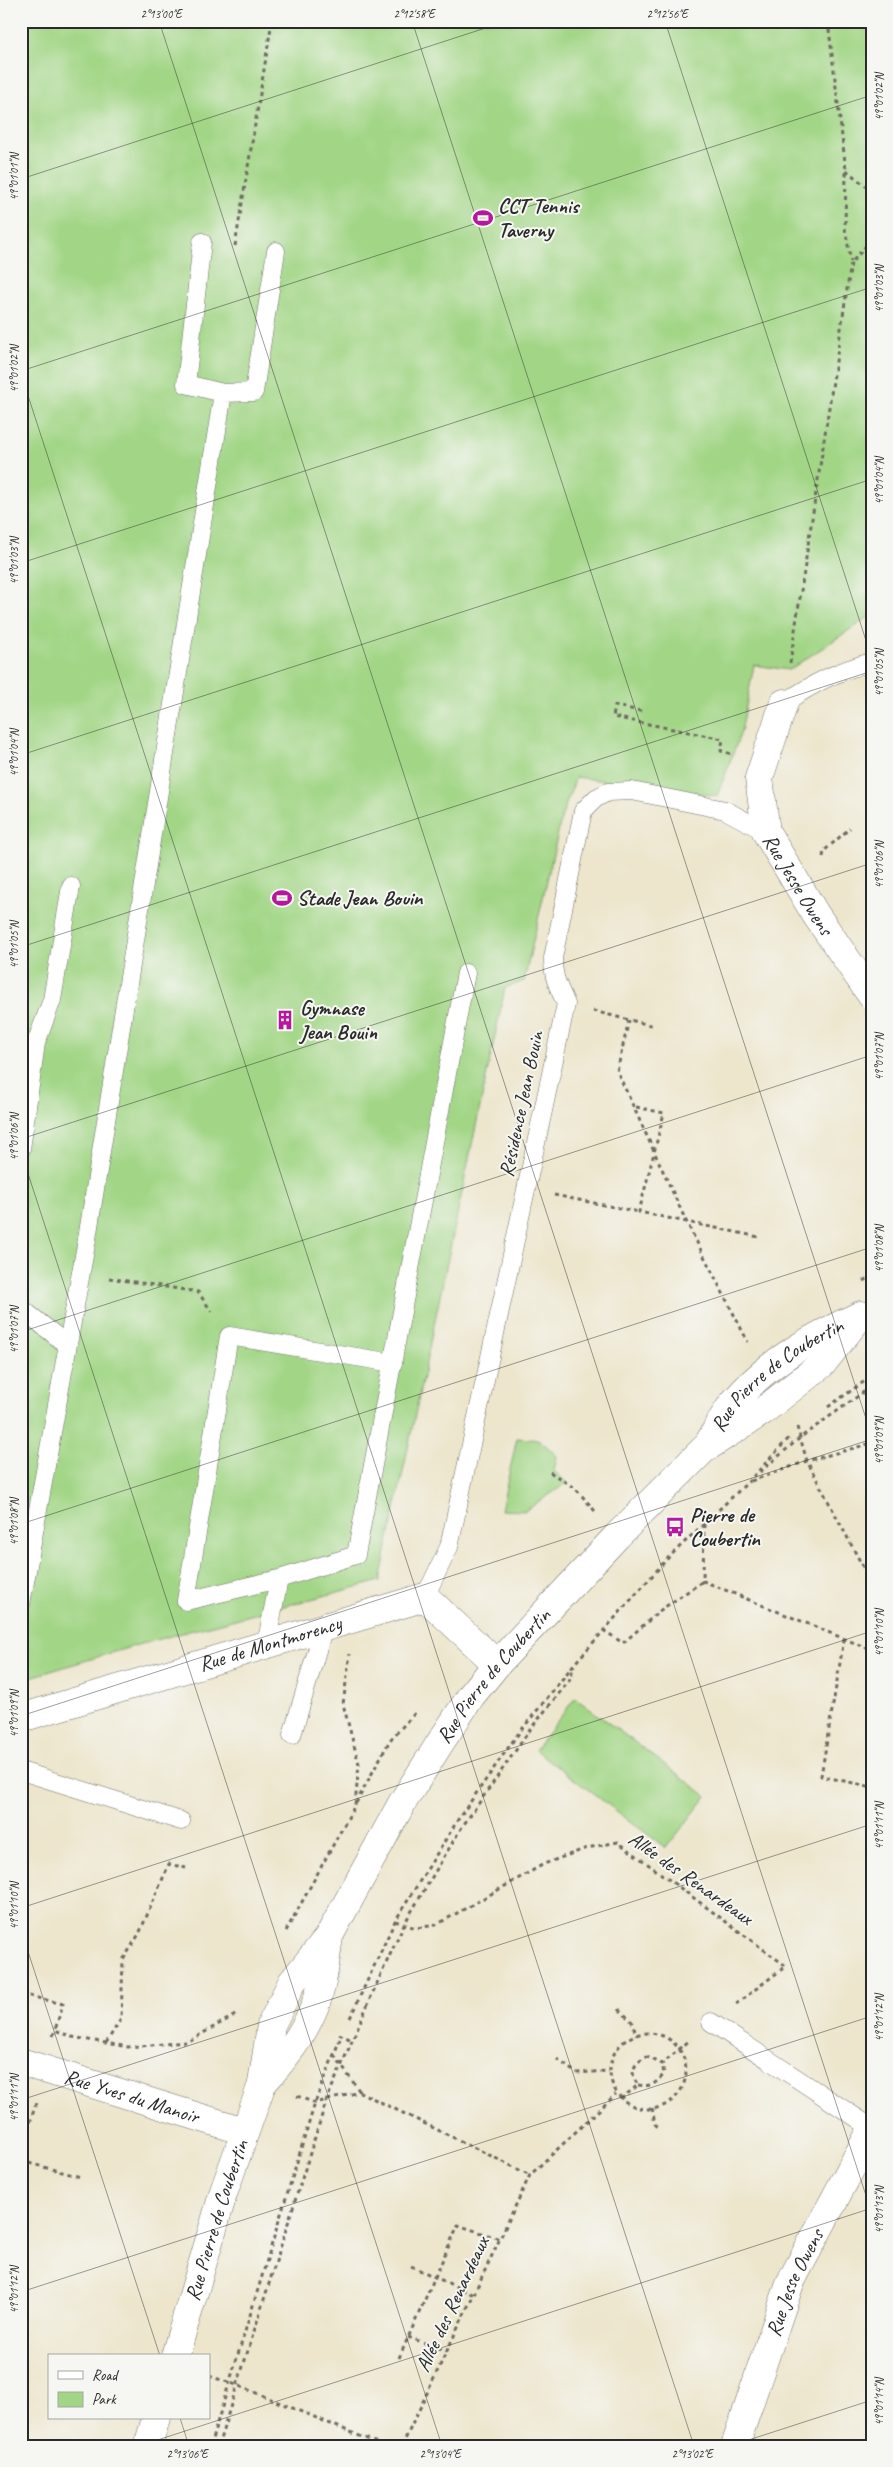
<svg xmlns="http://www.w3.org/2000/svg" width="893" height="2467" font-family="Caveat,sans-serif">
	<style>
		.green { fill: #a2d686; stroke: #668058 }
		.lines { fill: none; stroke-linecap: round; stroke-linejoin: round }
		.service-casing { stroke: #6f6c64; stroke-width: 19 }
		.minor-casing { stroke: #6f6c64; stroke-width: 29 }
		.path { stroke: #6f6c64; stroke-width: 3; stroke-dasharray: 4 4; stroke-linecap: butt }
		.service { stroke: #fff; stroke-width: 18 }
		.minor { stroke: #fff; stroke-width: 28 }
		.ticks { fill: none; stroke: #2b2b2b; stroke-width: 1; stroke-opacity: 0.45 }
		.labels { text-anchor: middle; stroke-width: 4; stroke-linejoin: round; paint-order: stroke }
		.poi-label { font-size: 21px; font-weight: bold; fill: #2b2b2b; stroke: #f6f6f2; text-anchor: start }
		.street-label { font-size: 21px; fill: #2b2b2b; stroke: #f6f6f2 }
		.neatline { fill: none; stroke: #2b2b2b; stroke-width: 2 }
		.ticks-label { font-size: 12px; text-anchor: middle; fill: #2b2b2b }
	</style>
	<rect width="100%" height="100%" fill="#f6f6f2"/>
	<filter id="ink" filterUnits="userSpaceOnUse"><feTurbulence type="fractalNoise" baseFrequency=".02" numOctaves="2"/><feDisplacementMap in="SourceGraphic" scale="10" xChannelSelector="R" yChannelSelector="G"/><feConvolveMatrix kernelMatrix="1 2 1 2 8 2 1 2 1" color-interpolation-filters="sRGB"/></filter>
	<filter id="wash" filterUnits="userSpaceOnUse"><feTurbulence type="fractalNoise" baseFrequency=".0096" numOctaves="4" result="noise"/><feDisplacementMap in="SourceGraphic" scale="20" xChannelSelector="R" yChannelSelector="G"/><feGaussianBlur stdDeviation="1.12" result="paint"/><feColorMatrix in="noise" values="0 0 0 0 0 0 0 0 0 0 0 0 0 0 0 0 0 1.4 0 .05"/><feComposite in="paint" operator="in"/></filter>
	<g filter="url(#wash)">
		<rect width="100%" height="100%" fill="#ede6cd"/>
		<!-- green -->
		<path class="green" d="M21,21h851v594l-83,55 -35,-5 -13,67 -24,64 -141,-19 -14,38 -38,166 -19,7 -125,593 -236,62 -123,37z
			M517,1438l23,2 17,16 -3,15 13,12 -42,28 -24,-1z
			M575,1698l132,98 -41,52 -131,-98z"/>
	</g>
	<g filter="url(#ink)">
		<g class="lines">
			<defs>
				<path id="service" d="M223,393l31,-1 22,-141
					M784,703c30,-20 53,-32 88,-41
					M21,1149l15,-106 16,-43 19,-114
					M21,1308l45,36
					M279,1579l-93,22 43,-265 164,27
					M425,1597l24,-50 117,-543c-8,-19 -13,-25 -13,-46l30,-147 13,-13 12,-6 24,-1 93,19 41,22
					M21,1604l66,-365 136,-846 -37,-9 16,-142
					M266,1645l13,-66 77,-24 110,-582
					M292,1735l32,-108
					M21,1771l160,50
					M711,2022l161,106"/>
				<g id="minor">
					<path id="s1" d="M784,703l-25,75 7,54 50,83 56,81"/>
					<path id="s2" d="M708,1444c9,-14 16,-31 27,-43 34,-40 77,-64 124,-85"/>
					<path id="s3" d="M21,1718l404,-121 72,67"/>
					<path id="s4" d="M21,2062l223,69"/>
					<path d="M262,2084c27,-30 52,-62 60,-102 3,-15 5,-31 7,-46"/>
					<path id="s5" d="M175,2356l49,-165 38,-107 9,-59 21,-43 37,-46 73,-133 38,-60 31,-47 26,-32 120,-128 87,-87 59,-38 59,-47 39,-49"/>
					<path d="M148,2446l8,-28"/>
					<path id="s6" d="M735,2446l55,-163 82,-154"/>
				</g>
			</defs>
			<!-- service casing -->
			<use href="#service" class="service-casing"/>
			<!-- minor casing -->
			<use href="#minor" class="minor-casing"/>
			<!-- path -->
			<path class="path" d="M828,21l18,149 -1,58 6,34
				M846,170l26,21
				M235,246l37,-225
				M790,663l61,-400 21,-24
				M641,711l-26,-5 -2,11 110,22 -2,12 11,3
				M823,857l1,-6 26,-23
				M593,1011l61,15
				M629,1020l-12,51 69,150 62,121
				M636,1107l28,6 -25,99 120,25
				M554,1195l85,17
				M109,1278l89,14 14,20
				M864,1281l8,-5
				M828,1407l44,-31
				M797,1427l10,34 65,123
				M550,1472l26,17 19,22
				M760,1472l41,-35 71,-51
				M751,1481l56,-20 65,-18
				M704,1524l-1,57 169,69
				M603,1630l20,13 39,-34 41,-28
				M844,1639l-23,137 51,11
				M356,1803l34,-63 27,-29
				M395,1921l21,7 20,-3 108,-61 43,-16 31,-6 168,124 -50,38
				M286,1931l69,-126 4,-41 -16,-60 7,-50
				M21,1994l42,10 -8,26
				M619,2009l14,14 3,13
				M350,2018l45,-97 64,-103 56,-80 60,-75 93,-105 80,-76 42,-45
				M610 2071a38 38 0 1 1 76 0a38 38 0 1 1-76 0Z
				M339,2034l13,6
				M53,2036l2,-6 17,7 56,10 59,-5 50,-28
				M106,2043l15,-24 2,-59 16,-26 30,-70 17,4
				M334,2055l26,37
				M557,2059l19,14 33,-2
				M638,2085c13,2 18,-1 26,-11l-2,-10
				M297,2096l18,7 45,-11 170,83
				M621,2099l17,-14c-9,-12 -5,-22 9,-28l15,7 28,-24
				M652,2108l3,16 5,5
				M21,2153l15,-50
				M21,2161l60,16
				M21,2213h2
				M411,2266l63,29
				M408,2337l39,14
				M399,2358l59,-133 42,14
				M209,2376l28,9 147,61
				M210,2446l105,-343 25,-64
				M218,2446l109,-347 46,-107 31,-68 56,-94 72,-103 37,-46 5,-15
				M402,2446l128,-271 86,-81"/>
			<!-- service -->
			<use href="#service" class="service"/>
			<!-- minor -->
			<use href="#minor" class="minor"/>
		</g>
	</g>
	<!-- ticks -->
	<path class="ticks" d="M159,21l713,2193M412,21l460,1416M665,21l207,638M21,179l486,-158M21,371l851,-276M21,374l673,2072M21,563l851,-276M21,755l851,-276M21,947l851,-276M21,1139l851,-276M21,1152l421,1294M21,1332l851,-277M21,1524l851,-277M21,1716l851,-277M21,1908l851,-277M21,1930l139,426M21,2100l851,-276M21,2292l851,-276M180,2418l9,28M139,2446l733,-238M730,2446l142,-46"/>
	<!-- icons -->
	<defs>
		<symbol id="stadium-bare" viewBox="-9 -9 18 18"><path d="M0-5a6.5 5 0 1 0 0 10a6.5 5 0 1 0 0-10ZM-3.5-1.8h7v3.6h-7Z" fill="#b5179e" stroke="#f6f6f2" stroke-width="2.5" paint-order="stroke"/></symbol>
		<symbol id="building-bare" viewBox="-9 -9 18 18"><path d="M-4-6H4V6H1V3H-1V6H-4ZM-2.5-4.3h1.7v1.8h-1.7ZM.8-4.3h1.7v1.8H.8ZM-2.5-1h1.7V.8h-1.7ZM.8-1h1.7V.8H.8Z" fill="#b5179e" stroke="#f6f6f2" stroke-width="2.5" paint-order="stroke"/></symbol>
		<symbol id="bus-bare" viewBox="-9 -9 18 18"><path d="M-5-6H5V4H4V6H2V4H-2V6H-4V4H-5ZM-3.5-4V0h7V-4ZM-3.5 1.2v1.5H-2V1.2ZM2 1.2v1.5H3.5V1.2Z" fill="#b5179e" stroke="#f6f6f2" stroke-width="2.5" paint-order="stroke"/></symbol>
	</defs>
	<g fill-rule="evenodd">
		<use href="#stadium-bare" x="469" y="204" width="28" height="28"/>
		<use href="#stadium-bare" x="268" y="884" width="28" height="28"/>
		<use href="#building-bare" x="271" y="1006" width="28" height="28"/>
		<use href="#bus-bare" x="661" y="1513" width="28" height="28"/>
	</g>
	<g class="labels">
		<!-- poi labels -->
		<g class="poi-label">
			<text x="498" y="213">CCT Tennis<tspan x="498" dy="24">Taverny</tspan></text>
			<text x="297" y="905">Stade Jean Bouin</text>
			<text x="300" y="1015">Gymnase<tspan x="300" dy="24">Jean Bouin</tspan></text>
			<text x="690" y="1522">Pierre de<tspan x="690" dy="24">Coubertin</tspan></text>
		</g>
		<!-- street labels -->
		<g class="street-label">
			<text dy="7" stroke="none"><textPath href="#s1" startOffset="195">Rue Jesse Owens</textPath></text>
			<text transform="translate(521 1104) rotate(-78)" y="7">Résidence Jean Bouin</text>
			<text dy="7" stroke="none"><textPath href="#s2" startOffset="100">Rue Pierre de Coubertin</textPath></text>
			<text dy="7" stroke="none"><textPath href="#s3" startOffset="260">Rue de Montmorency</textPath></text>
			<text dy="7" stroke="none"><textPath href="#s5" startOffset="761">Rue Pierre de Coubertin</textPath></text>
			<text transform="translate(691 1878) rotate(35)" y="7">Allée des Renardeaux</text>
			<text dy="7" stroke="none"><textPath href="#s4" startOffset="116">Rue Yves du Manoir</textPath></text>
			<text dy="7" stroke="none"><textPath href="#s5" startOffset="142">Rue Pierre de Coubertin</textPath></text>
			<text dy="7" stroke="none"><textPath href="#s6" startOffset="174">Rue Jesse Owens</textPath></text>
			<text transform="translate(452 2304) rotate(-65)" y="7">Allée des Renardeaux</text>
		</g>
	</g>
	<!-- margin -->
	<rect width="893" height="2467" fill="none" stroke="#f6f6f2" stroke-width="55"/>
	<!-- legend -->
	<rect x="48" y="2354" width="162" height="65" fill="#f6f6f2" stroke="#a5a5a2"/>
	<rect x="58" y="2371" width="25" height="8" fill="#ffffff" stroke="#a5a5a2"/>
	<text x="92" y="2380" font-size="15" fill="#2b2b2b">Road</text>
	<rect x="58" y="2392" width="25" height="15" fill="#a2d686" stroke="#a5a5a2"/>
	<text x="92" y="2404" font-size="15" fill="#2b2b2b">Park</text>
	<rect x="28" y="28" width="838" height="2412" class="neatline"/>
	<g class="ticks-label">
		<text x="161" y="18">2°13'00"E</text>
		<text x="414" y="18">2°12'58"E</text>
		<text x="667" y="18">2°12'56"E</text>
		<text transform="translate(879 97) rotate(-90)" y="4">49°01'02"N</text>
		<text transform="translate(14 177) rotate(-90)" y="4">49°01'01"N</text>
		<text transform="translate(879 289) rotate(-90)" y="4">49°01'03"N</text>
		<text transform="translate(14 369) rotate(-90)" y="4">49°01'02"N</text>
		<text transform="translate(879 481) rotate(-90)" y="4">49°01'04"N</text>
		<text transform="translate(14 561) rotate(-90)" y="4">49°01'03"N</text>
		<text transform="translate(879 673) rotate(-90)" y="4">49°01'05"N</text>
		<text transform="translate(14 753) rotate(-90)" y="4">49°01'04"N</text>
		<text transform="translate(879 865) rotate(-90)" y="4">49°01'06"N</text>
		<text transform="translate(14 945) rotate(-90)" y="4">49°01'05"N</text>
		<text transform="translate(879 1057) rotate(-90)" y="4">49°01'07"N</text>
		<text transform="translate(14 1137) rotate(-90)" y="4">49°01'06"N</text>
		<text transform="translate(879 1249) rotate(-90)" y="4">49°01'08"N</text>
		<text transform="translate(14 1330) rotate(-90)" y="4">49°01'07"N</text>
		<text transform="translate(879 1441) rotate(-90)" y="4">49°01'09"N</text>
		<text transform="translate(14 1522) rotate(-90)" y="4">49°01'08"N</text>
		<text transform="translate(879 1633) rotate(-90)" y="4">49°01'10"N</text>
		<text transform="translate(14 1714) rotate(-90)" y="4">49°01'09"N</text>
		<text transform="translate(879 1826) rotate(-90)" y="4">49°01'11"N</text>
		<text transform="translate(14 1906) rotate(-90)" y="4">49°01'10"N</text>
		<text transform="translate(879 2018) rotate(-90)" y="4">49°01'12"N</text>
		<text transform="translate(14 2098) rotate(-90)" y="4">49°01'11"N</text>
		<text transform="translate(879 2210) rotate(-90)" y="4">49°01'13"N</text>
		<text transform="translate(14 2290) rotate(-90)" y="4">49°01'12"N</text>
		<text transform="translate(879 2402) rotate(-90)" y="4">49°01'14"N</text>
		<text x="187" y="2458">2°13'06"E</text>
		<text x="440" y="2458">2°13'04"E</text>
		<text x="692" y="2458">2°13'02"E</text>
	</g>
</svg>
